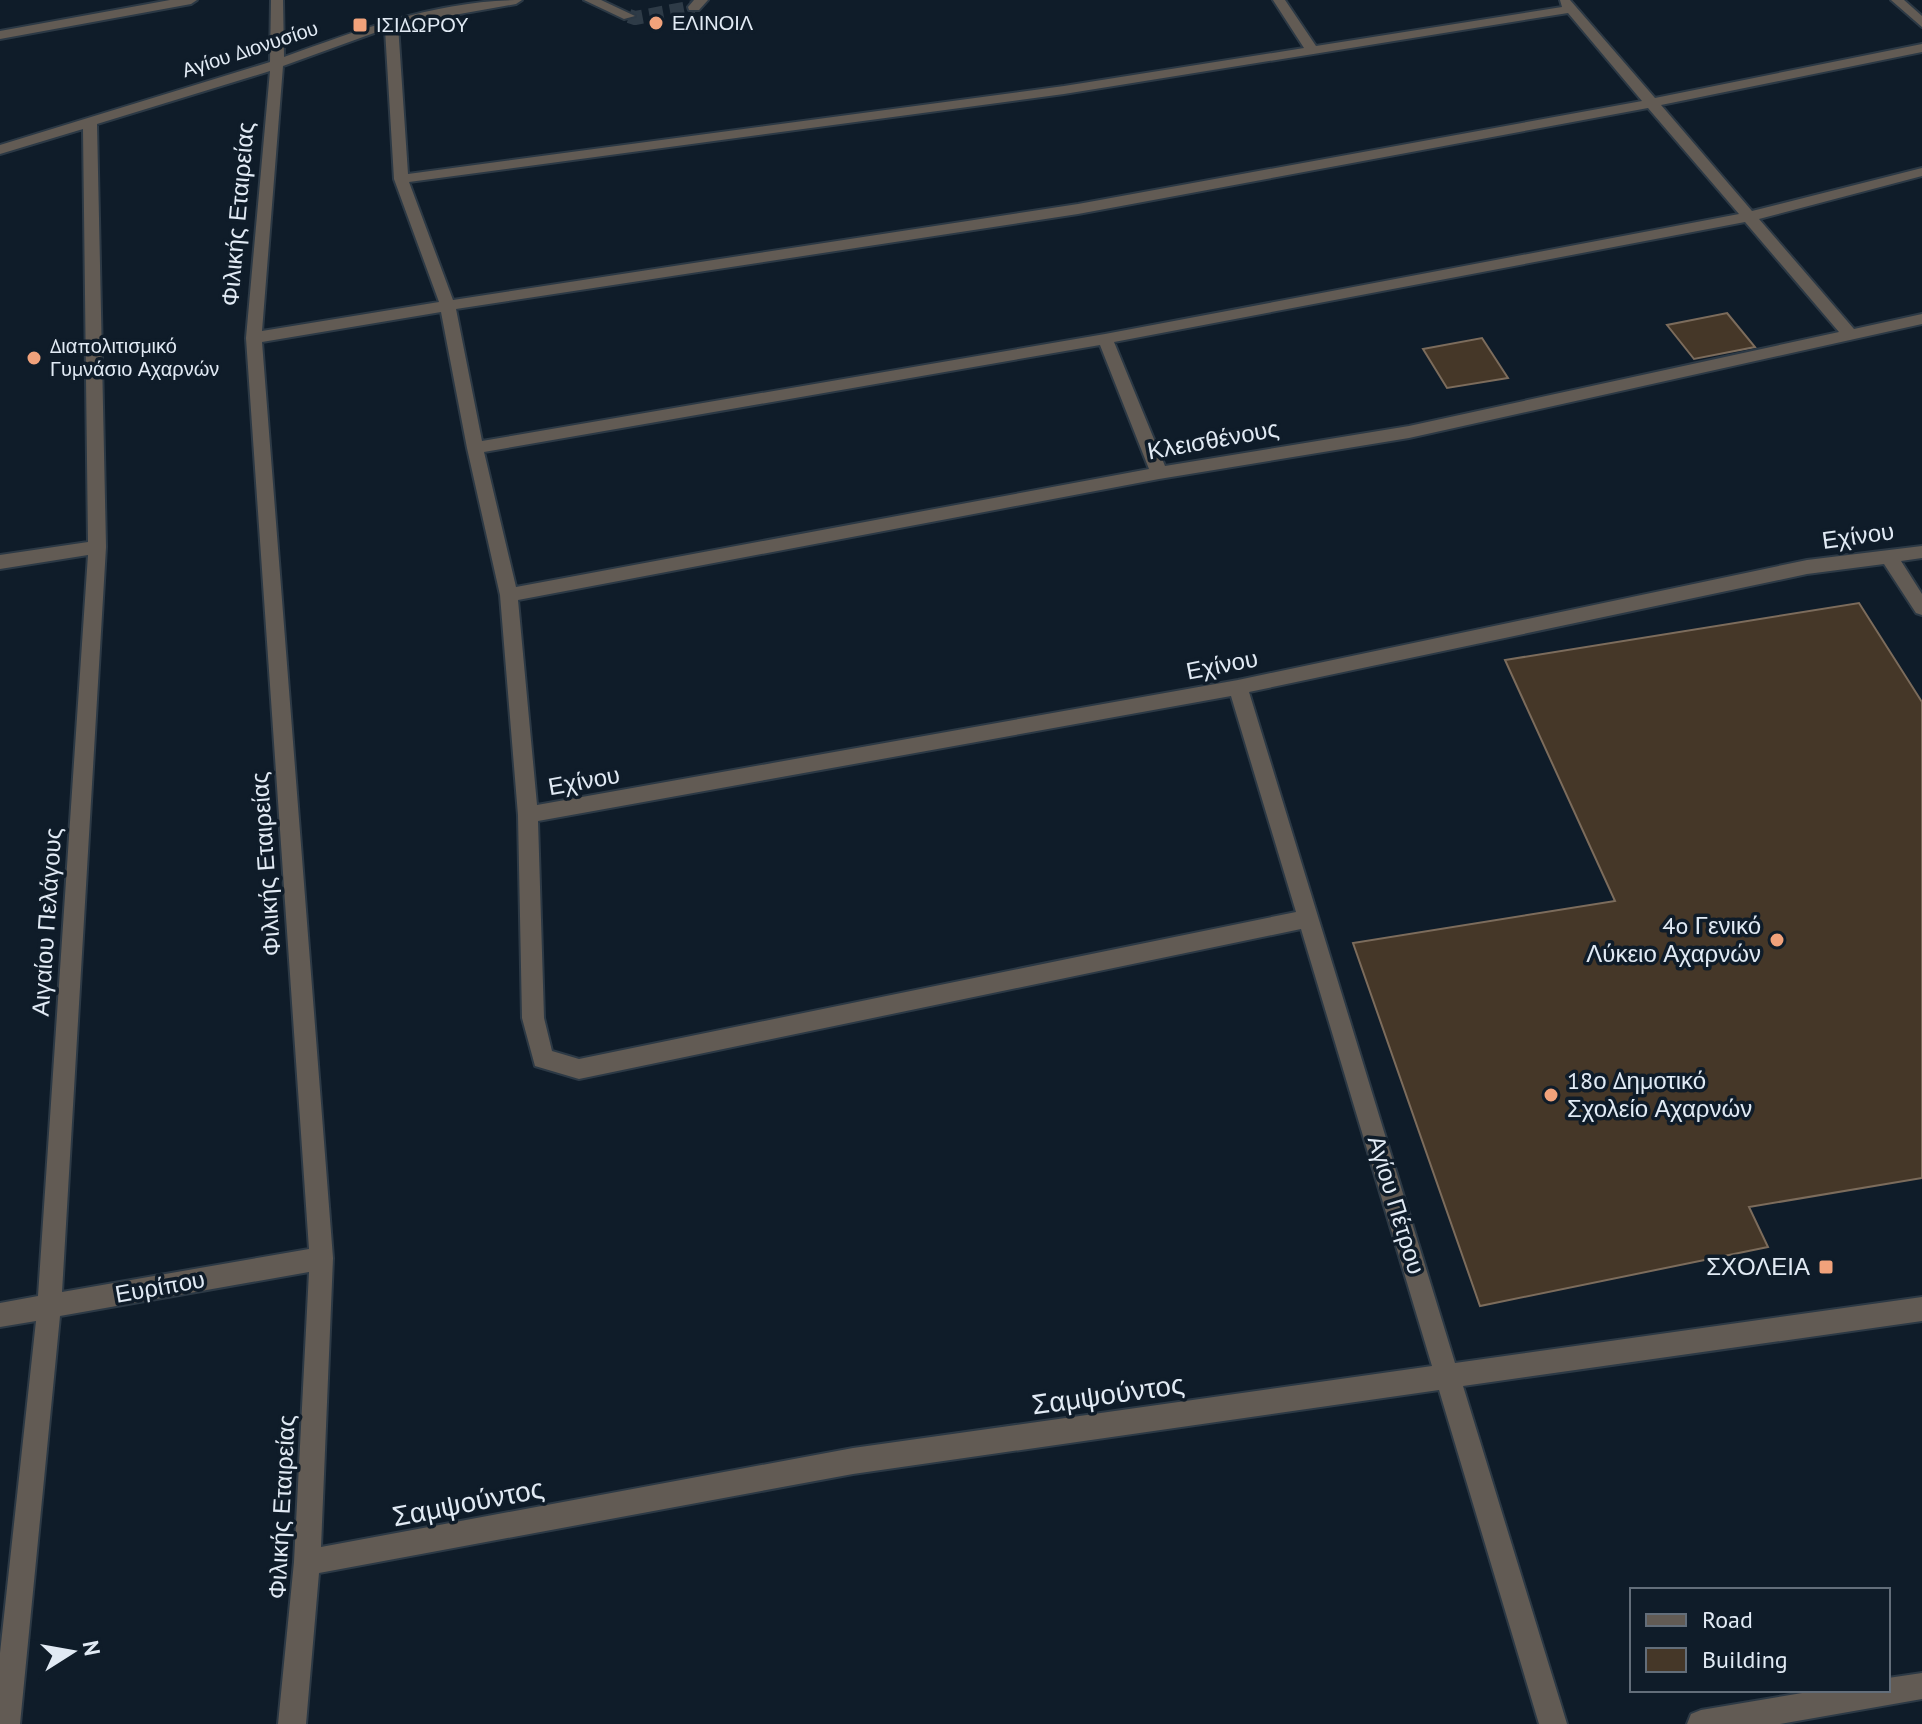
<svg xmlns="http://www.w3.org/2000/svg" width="1922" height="1724" font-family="'PT Sans',sans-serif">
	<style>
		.building { fill: #453728; stroke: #7c6c5c; stroke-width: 2 }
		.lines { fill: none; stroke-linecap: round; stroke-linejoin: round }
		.minor-tunnel { stroke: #2e3b47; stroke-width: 14; stroke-dasharray: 14 7; stroke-linecap: butt }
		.minor-casing { stroke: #2c3945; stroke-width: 4 }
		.minor { fill: #625b54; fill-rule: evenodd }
		.poi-dot { fill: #f1a27b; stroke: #0f1c29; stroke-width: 3 }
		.labels { text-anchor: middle; stroke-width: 7; stroke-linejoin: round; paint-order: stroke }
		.far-poi-label { font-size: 20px; fill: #e1eaf4; stroke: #0f1c29; text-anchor: start }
		.far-street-label { font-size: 20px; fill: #e1eaf4; stroke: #0f1c29 }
		.street-label { font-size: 24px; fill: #e1eaf4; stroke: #0f1c29 }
		.poi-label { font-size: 24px; fill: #e1eaf4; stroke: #0f1c29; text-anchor: end }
		.near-street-label { font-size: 28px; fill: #e1eaf4; stroke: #0f1c29 }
	</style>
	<rect width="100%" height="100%" fill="#0f1c29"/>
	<!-- building -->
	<path class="building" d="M1727,313l28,34 -61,12 -27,-34z
		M1482,338l26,40 -61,10 -24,-39z
		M1859,603l63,99v476l-173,29 19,40 -288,59 -127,-363 262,-42 -110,-241z"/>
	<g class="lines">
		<!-- minor-tunnel -->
		<path class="minor-tunnel" d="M629,16l6,2 59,-11"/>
		<defs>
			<path id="minor" d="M170,0h27l-6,4 -191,35v-8z
				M271,0h12l1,57c77,-28 155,-57 238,-57l-6,4 -118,21 10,149 656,-88 240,-38 -31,-48h12l31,46 246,-39 -2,-7h10l85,98 267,-54v8l-261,53 91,106 170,-43v8l-163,43 95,110 68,-15v10l-513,114 -250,41 -641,121 19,205 701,-125 569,-120 115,-14v12l-21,3 21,33v21l-6,-2 -32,-49 -77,10 -558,118 206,671 467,-66v24l-459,65 104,338h-28l-100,-334 -586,84 -534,99 -13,151h-28l16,-162 15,-290 -249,44 -40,408h-20v-71l36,-332 -36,6v-24l38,-7 50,-741 -88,14v-14l88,-13 -5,-413 -83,25v-9l270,-83zM1568,13l74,88 -564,103 -625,96 -44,-118 655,-88zM385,29l9,150 45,123 -177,29 21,-265zM270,71l-24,267 63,911 -247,43 44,-745 -9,-423zM1648,108l91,106 -634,120 -623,107 -26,-132 622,-95zM1745,222l94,110 -430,94 -244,40 -51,-124zM441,312l26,136 33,147 18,220 4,203 13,48 44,13 722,-150 131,437 -579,82 -532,99 12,-289 -71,-916zM1100,345l49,124 -633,118 -32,-135zM1231,696l65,216 -717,147 -27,-8 -8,-33 -6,-197z
				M584,0h17l34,16 -11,3z
				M694,0h14l-9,10h-10l-1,-3z
				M1891,0h13l18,16v11z
				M1922,1673v26l-142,25h-93l4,-10 10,-4 119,-20h68v-12z"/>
		</defs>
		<!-- minor casing -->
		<use href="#minor" class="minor-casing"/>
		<!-- minor -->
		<use href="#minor" class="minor"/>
	</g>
	<!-- markers -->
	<g class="poi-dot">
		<circle cx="656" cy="23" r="8"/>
		<rect x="352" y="17" width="16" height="16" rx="4"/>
		<circle cx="34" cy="358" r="8"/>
		<circle cx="1777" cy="940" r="8"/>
		<circle cx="1551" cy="1095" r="8"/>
		<rect x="1818" y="1259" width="16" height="16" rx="4"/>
	</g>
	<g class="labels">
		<!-- far-poi labels -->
		<g class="far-poi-label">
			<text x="672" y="30">ΕΛΙΝΟΙΛ</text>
			<text x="376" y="32">ΙΣΙΔΩΡΟΥ</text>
			<text x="50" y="353">Διαπολιτισμικό<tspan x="50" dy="23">Γυμνάσιο Αχαρνών</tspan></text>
		</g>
		<!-- far-street labels -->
		<g class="far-street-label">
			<text transform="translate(250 49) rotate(-18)" y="7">Αγίου Διονυσίου</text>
		</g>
		<!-- street labels -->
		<g class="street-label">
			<text transform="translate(238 214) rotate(-85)" y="8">Φιλικής Εταιρείας</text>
			<text transform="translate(1213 440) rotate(-10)" y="8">Κλεισθένους</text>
			<text transform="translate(1858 536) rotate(-8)" y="8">Εχίνου</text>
			<text transform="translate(1222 665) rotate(-11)" y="8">Εχίνου</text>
			<text transform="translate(584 781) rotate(-10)" y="8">Εχίνου</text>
			<text transform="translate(266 864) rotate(-94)" y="8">Φιλικής Εταιρείας</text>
			<text transform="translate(47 922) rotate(-86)" y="8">Αιγαίου Πελάγους</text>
			<text transform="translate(1396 1205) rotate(73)" y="8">Αγίου Πέτρου</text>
			<text transform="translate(160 1287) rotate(-10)" y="8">Ευρίπου</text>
			<text transform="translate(282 1507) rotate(-87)" y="8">Φιλικής Εταιρείας</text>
		</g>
		<!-- poi labels -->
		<g class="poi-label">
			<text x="1761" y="934">4o Γενικό<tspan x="1761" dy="28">Λύκειο Αχαρνών</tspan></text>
			<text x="1567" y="1089" text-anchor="start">18ο Δημοτικό<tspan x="1567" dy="28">Σχολείο Αχαρνών</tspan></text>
			<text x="1810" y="1275">ΣΧΟΛΕΙΑ</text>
		</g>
		<!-- near-street labels -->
		<g class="near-street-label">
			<text transform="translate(1108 1394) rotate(-8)" y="10">Σαμψούντος</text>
			<text transform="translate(468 1502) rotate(-11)" y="10">Σαμψούντος</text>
		</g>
	</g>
	<!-- legend -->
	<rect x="1630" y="1588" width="260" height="104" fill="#0f1c29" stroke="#636e7a" stroke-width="2"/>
	<rect x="1646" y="1614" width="40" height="12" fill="#625b54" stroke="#636e7a" stroke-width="2"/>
	<text x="1702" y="1628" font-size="24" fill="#e1eaf4">Road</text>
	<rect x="1646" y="1648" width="40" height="24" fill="#453728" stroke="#636e7a" stroke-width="2"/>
	<text x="1702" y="1668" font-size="24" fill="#e1eaf4">Building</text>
	<!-- north arrow -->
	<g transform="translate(72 1652) rotate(79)" stroke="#0f1c29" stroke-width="6" paint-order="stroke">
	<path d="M0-6L14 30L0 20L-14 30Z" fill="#e1eaf4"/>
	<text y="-12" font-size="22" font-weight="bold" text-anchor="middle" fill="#e1eaf4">N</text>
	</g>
</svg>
